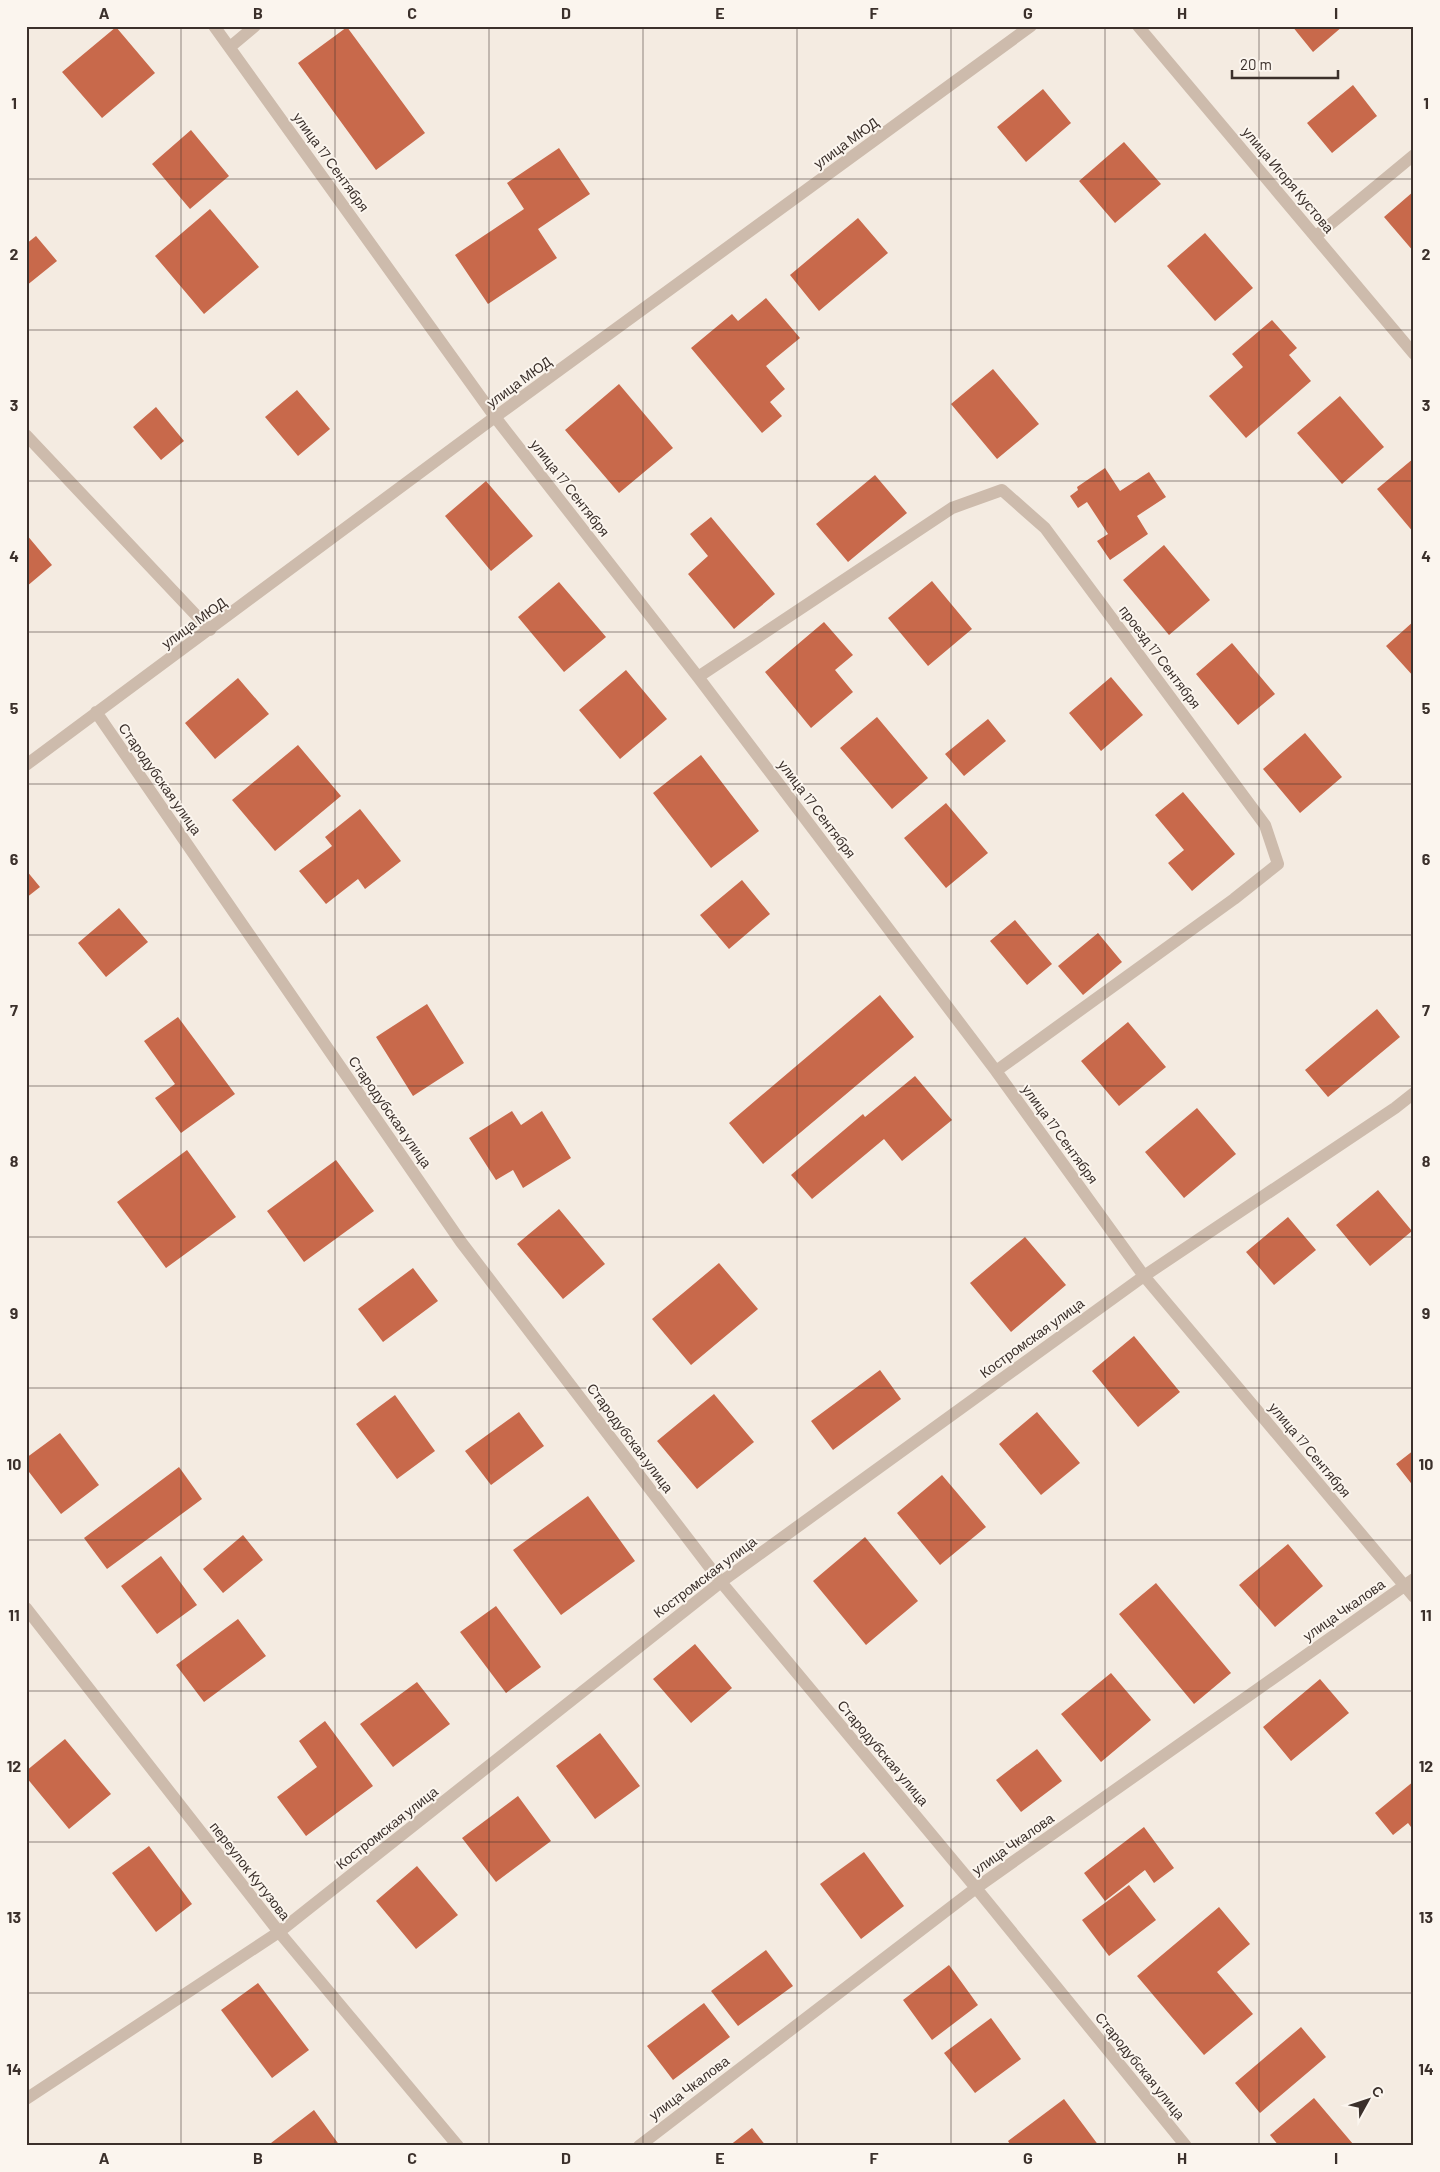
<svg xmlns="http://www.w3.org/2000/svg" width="1440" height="2172" font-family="Barlow,sans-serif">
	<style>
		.building { fill: #c8694b }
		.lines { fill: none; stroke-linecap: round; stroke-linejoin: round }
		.minor { stroke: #cdbbac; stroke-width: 12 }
		.grid { fill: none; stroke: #3b302b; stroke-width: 1; stroke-opacity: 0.55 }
		.labels { text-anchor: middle; stroke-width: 4; stroke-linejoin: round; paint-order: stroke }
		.street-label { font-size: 14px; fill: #3b302b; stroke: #fbf5ee }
		.neatline { fill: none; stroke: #3b302b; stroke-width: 2 }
		.grid-label { font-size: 16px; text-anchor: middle; font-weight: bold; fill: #3b302b }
	</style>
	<rect width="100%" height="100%" fill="#f4ebe1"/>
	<!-- building -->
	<path class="building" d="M1292,26h51l-30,26z
		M116,27l39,46 -53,45 -40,-46z
		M347,27l78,106 -49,37 -78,-107z
		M1353,85l24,31 -45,37 -25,-30z
		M1043,89l28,34 -45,39 -29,-35z
		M191,130l38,46 -39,33 -38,-45z
		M1124,142l37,42 -46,39 -36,-42z
		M559,148l31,46 -52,35 19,29 -69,46 -33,-49 69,-46 -17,-26z
		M1414,191v61l-30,-35z
		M210,209l49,58 -55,47 -49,-58z
		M858,218l30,35 -69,58 -29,-36z
		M1205,233l48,55 -38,33 -48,-55z
		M36,236l21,25 -31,25v-42z
		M766,298l34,40 -34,28 19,23 -15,13 12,14 -20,17 -71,-85 41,-34 6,7z
		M1272,320l25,28 -8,7 22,26 -65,57 -37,-42 34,-29 -11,-13z
		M993,369l46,55 -42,35 -46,-55z
		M619,384l54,64 -54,45 -54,-63z
		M297,390l33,39 -32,27 -33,-39z
		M1340,396l44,51 -42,37 -45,-51z
		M156,407l28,34 -23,19 -28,-33z
		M1414,458v75l-37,-44z
		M1105,468l15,23 29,-19 17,25 -29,19 11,18 -38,26 -13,-19 11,-7 -21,-32 -9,6 -8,-12 8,-6 -1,-3z
		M875,475l32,38 -59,49 -32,-38z
		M486,481l47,55 -42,35 -46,-55z
		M711,517l64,77 -41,35 -46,-55 20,-18 -18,-22z
		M26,534l26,31 -26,22z
		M1164,545l46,55 -41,35 -46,-55z
		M932,581l40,48 -44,37 -40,-48z
		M559,582l47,55 -42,35 -46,-55z
		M1414,621v56l-28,-31z
		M824,622l29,33 -18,15 18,22 -42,36 -46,-56z
		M1232,643l43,51 -37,31 -42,-51z
		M626,670l41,49 -47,40 -41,-49z
		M1111,677l32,38 -42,36 -32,-38z
		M238,678l31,36 -54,45 -30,-36z
		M877,717l51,61 -36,31 -52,-61z
		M988,719l18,22 -42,35 -19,-22z
		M1305,733l37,44 -42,36 -37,-44z
		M298,745l43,51 -66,55 -43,-51z
		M701,755l58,76 -48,37 -58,-75z
		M1183,792l52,62 -43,37 -24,-28 16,-13 -29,-35z
		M946,803l42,50 -42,35 -42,-50z
		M360,809l41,52 -36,28 -7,-10 -32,25 -27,-33 33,-25 -7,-9z
		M26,870l14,17 -14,11z
		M742,880l28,34 -41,35 -29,-34z
		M119,908l29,34 -42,35 -28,-34z
		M1015,920l37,44 -25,21 -37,-44z
		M1098,933l24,29 -39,33 -25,-29z
		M880,995l34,42 -151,127 -34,-41z
		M427,1004l37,59 -51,33 -37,-59z
		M1377,1009l23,28 -72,60 -23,-27z
		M178,1017l57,77 -54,39 -26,-35 20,-14 -31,-43z
		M1128,1022l38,45 -47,39 -38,-45z
		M915,1076l37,44 -50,41 -18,-22 -72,60 -21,-24 72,-61 2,3z
		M1197,1108l39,46 -52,44 -39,-46z
		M512,1111l9,14 21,-14 29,47 -48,30 -10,-18 -17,10 -27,-42z
		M187,1150l49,67 -70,51 -49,-66z
		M336,1160l38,51 -70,51 -37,-51z
		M1378,1190l34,41 -42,35 -34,-41z
		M559,1209l46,55 -42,35 -46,-55z
		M1288,1217l28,33 -42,35 -28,-33z
		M1025,1237l41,48 -55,47 -41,-49z
		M719,1263l39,46 -67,56 -39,-46z
		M413,1268l25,33 -55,41 -25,-33z
		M1134,1336l46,56 -42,35 -46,-56z
		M880,1370l21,29 -68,51 -22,-29z
		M714,1394l40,48 -57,47 -40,-48z
		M395,1395l40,56 -38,28 -41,-55z
		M519,1412l25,34 -53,39 -26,-34z
		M1037,1412l43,51 -39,32 -42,-51z
		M60,1433l39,52 -38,29 -35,-46v-10z
		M1414,1450v37l-18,-23z
		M179,1467l23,32 -95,70 -23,-31z
		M942,1475l44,52 -46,38 -43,-52z
		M588,1496l47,65 -74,54 -48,-65z
		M243,1535l20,25 -40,33 -20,-24z
		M865,1537l53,64 -52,44 -53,-64z
		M1288,1544l35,42 -48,41 -36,-42z
		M161,1556l36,49 -40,29 -36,-48z
		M1156,1583l75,90 -37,31 -75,-90z
		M496,1606l45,61 -35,26 -46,-61z
		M238,1619l28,37 -62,46 -28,-37z
		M695,1644l37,44 -41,35 -38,-44z
		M1111,1673l40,47 -50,42 -40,-48z
		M1320,1679l29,34 -58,48 -28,-34z
		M417,1682l33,42 -57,43 -33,-43z
		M325,1721l48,65 -67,50 -29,-39 40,-30 -18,-26z
		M600,1733l40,53 -45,33 -39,-53z
		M65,1739l46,55 -42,35 -43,-52v-6z
		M1037,1749l25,32 -41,31 -25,-32z
		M1414,1781v50l-6,-8 -15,12 -18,-22z
		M518,1796l33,45 -55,41 -34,-44z
		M1144,1827l30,41 -20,15 -9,-13 -40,31 -21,-28z
		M149,1846l43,58 -36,28 -44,-59z
		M864,1852l40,54 -43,33 -41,-55z
		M417,1866l41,49 -42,34 -40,-48z
		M1129,1885l27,35 -47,36 -27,-36z
		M1219,1907l31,37 -33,28 36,42 -49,41 -67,-79z
		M766,1950l27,36 -55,40 -27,-35z
		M949,1965l29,40 -46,35 -29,-40z
		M258,1983l51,67 -37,28 -51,-68z
		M704,2003l26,34 -57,43 -26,-34z
		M991,2018l30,41 -46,34 -31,-40z
		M1301,2027l25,30 -66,56 -25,-30z
		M1314,2098l39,46 -2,2h-72l-9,-11z
		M1064,2099l35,47h-88l-3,-5z
		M314,2110l26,36h-67l-2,-3z
		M752,2128l14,18h-37z"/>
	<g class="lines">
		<!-- minor -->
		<path class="minor" d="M214,26l281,391 203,260 298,394 148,205 270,321
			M1138,26l276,328
			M230,47l25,-21
			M1316,236l98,-81
			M26,435l184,195
			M698,677l254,-169 50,-18 43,38 220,297 13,39 -44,35 -238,172
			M96,712l365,530 260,340 255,306 210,258
			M26,765l469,-348 536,-391
			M26,1608l253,324 179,214
			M26,2099l253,-167 442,-350 423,-306 251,-168 19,-15
			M639,2146l337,-258 438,-309"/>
	</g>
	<!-- grid -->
	<path class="grid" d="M181,26v2120M335,26v2120M489,26v2120M643,26v2120M797,26v2120M951,26v2120M1105,26v2120M1259,26v2120M26,179h1388M26,330h1388M26,481h1388M26,632h1388M26,784h1388M26,935h1388M26,1086h1388M26,1237h1388M26,1388h1388M26,1540h1388M26,1691h1388M26,1842h1388M26,1993h1388"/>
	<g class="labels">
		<!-- street labels -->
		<g class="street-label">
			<text transform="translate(846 143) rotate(-36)" y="5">улица МЮД</text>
			<text transform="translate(331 162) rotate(54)" y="5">улица 17 Сентября</text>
			<text transform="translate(1288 180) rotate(50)" y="5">улица Игоря Кустова</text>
			<text transform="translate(519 382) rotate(-36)" y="5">улица МЮД</text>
			<text transform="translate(570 488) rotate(52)" y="5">улица 17 Сентября</text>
			<text transform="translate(194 623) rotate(-36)" y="5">улица МЮД</text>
			<text transform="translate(1160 657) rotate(53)" y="5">проезд 17 Сентября</text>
			<text transform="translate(160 779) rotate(55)" y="5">Стародубская улица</text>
			<text transform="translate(817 809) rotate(53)" y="5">улица 17 Сентября</text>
			<text transform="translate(390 1112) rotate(55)" y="5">Стародубская улица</text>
			<text transform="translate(1060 1134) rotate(54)" y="5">улица 17 Сентября</text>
			<text transform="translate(1032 1338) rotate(-36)" y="5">Костромская улица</text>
			<text transform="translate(630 1438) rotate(53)" y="5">Стародубская улица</text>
			<text transform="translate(1310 1450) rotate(50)" y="5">улица 17 Сентября</text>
			<text transform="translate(705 1577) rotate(-37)" y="5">Костромская улица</text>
			<text transform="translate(1344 1610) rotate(-35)" y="5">улица Чкалова</text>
			<text transform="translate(883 1753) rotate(50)" y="5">Стародубская улица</text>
			<text transform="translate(387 1828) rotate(-38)" y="5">Костромская улица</text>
			<text transform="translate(1013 1844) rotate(-35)" y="5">улица Чкалова</text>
			<text transform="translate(250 1871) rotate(52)" y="5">переулок Кутузова</text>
			<text transform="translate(1140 2066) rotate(51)" y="5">Стародубская улица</text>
			<text transform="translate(689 2088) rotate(-37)" y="5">улица Чкалова</text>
		</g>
	</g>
	<!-- border -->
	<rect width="1440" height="2172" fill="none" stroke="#fbf5ee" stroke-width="55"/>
	<!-- north arrow -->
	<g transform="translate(1368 2100) rotate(50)" stroke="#fbf5ee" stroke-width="4" paint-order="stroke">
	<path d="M0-4L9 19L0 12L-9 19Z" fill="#3b302b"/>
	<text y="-8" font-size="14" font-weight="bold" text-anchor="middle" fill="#3b302b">С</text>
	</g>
	<!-- scale -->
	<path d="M1232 70v8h106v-8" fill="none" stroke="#3b302b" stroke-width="2.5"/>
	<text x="1240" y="70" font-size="15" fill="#3b302b" stroke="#fbf5ee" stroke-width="4" paint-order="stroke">20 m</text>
	<rect x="28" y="28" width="1384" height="2116" class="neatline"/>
	<g class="grid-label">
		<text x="104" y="19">A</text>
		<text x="258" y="19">B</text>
		<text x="412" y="19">C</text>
		<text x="566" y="19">D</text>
		<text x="720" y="19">E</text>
		<text x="874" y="19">F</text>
		<text x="1028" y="19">G</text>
		<text x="1182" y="19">H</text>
		<text x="1336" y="19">I</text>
		<text x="14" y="109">1</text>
		<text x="1426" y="109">1</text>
		<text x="14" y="260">2</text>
		<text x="1426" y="260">2</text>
		<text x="14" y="411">3</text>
		<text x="1426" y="411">3</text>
		<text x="14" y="562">4</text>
		<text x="1426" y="562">4</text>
		<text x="14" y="714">5</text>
		<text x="1426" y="714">5</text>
		<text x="14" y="865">6</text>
		<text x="1426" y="865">6</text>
		<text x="14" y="1016">7</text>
		<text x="1426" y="1016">7</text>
		<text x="14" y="1167">8</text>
		<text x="1426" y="1167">8</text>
		<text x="14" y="1319">9</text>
		<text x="1426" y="1319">9</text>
		<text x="14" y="1470">10</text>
		<text x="1426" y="1470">10</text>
		<text x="14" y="1621">11</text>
		<text x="1426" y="1621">11</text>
		<text x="14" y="1772">12</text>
		<text x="1426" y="1772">12</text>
		<text x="14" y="1923">13</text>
		<text x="1426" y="1923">13</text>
		<text x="14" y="2075">14</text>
		<text x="1426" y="2075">14</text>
		<text x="104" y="2164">A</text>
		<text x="258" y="2164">B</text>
		<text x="412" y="2164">C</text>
		<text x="566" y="2164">D</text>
		<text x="720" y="2164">E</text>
		<text x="874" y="2164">F</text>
		<text x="1028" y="2164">G</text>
		<text x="1182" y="2164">H</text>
		<text x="1336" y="2164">I</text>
	</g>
</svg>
